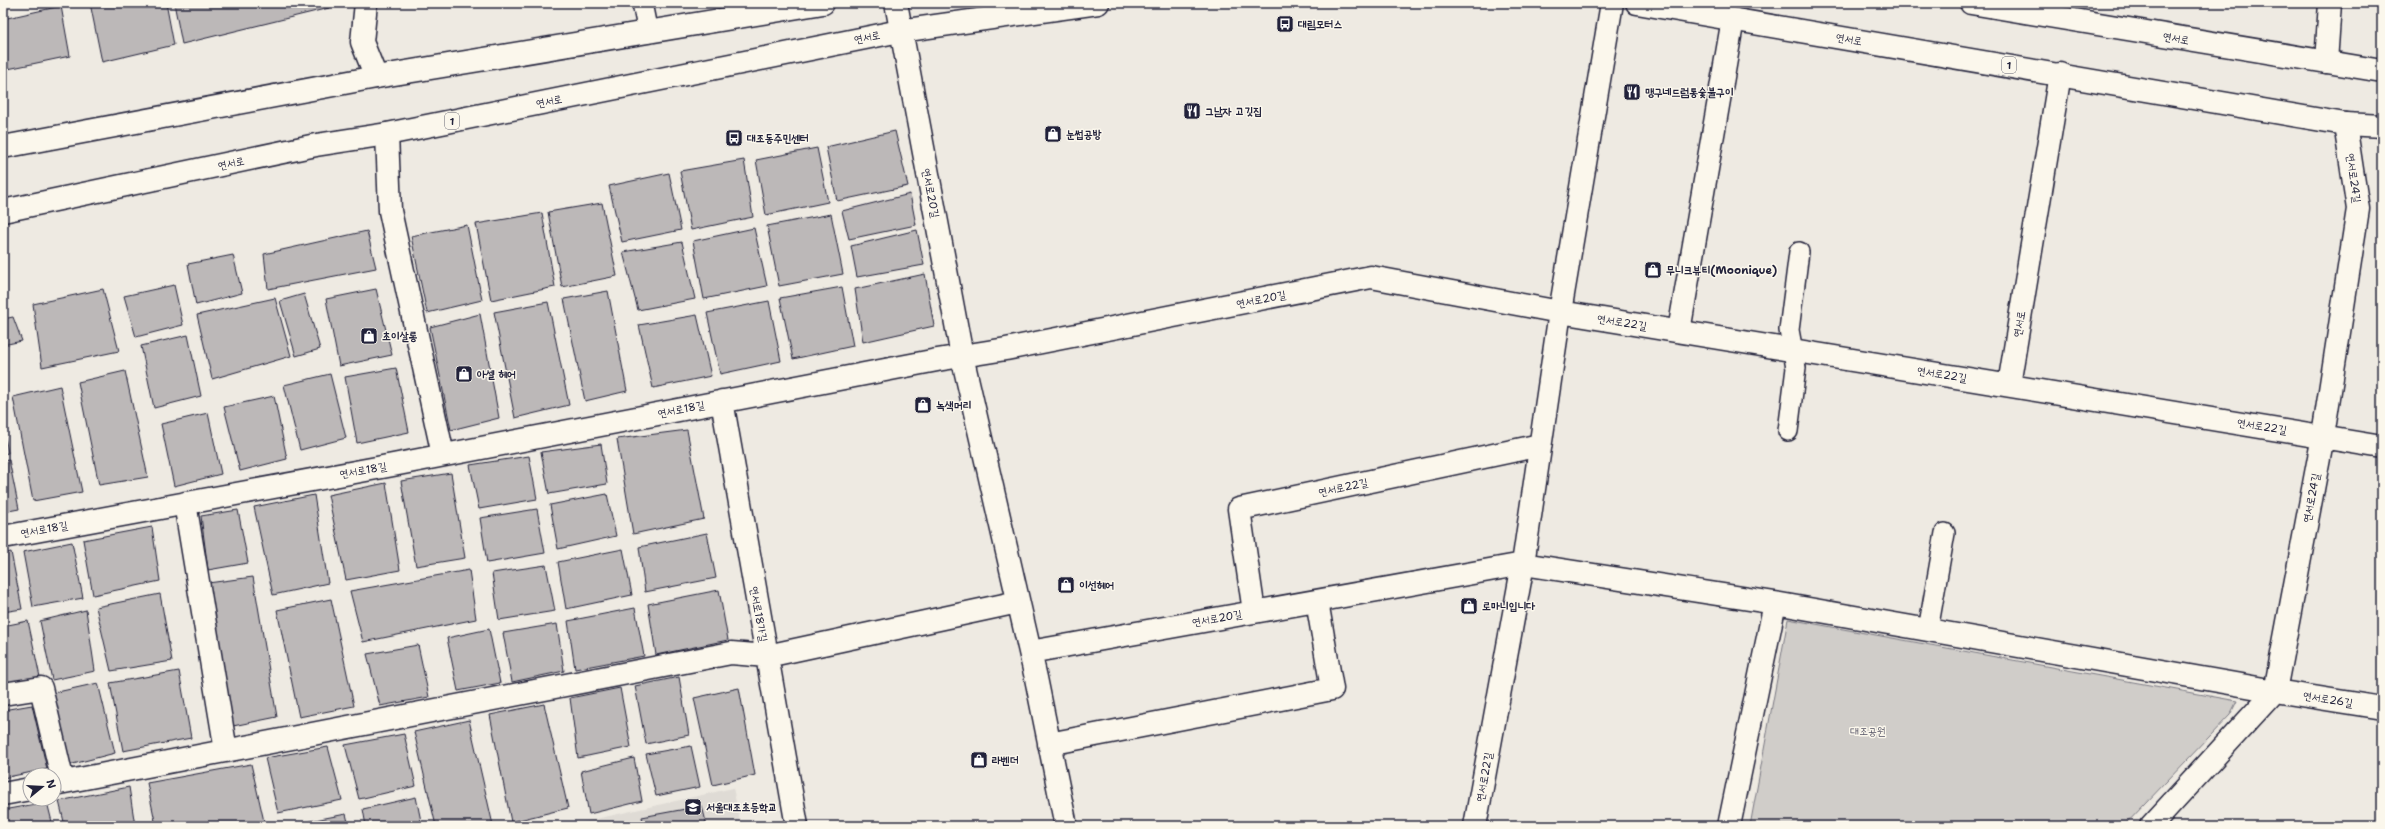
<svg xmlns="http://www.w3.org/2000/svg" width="2385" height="829" font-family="'Shantell Sans','Poor Story',sans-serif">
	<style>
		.built { fill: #dfdbd5 }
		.green { fill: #d0cdc9; stroke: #797882 }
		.building { fill: #bcb8b8; stroke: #22223b }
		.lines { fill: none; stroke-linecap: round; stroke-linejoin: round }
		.lane-casing { stroke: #22223b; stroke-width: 22 }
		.street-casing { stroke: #22223b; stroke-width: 25 }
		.primary-casing { stroke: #22223b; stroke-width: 25 }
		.lane { stroke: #fbf7ec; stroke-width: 19 }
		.street { stroke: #fbf7ec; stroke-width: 22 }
		.primary { stroke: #fbf7ec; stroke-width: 22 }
		.labels { text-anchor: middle; stroke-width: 3; stroke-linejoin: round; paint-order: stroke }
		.shield { fill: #fbf7ec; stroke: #636270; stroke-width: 1 }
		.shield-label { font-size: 10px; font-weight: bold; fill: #22223b }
		.poi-label { font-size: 11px; font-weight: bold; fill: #22223b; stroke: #fbf7ec; text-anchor: start }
		.street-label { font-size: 11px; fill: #22223b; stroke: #fbf7ec }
		.park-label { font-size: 11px; fill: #565566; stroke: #fbf7ec }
	</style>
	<rect width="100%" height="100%" fill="#eeeae2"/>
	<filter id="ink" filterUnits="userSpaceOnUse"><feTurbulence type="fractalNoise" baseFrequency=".025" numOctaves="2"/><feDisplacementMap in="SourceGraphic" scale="8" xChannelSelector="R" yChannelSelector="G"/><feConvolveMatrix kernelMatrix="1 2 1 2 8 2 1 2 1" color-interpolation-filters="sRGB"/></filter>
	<g filter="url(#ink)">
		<!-- built -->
		<path class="built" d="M733,788l8,38h-176z"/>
		<!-- green -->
		<path class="green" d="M1788,619l449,82 -7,14 -106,111h-374z"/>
		<!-- building -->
		<path class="building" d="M90,3h76l8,42 -72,17z
			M174,3h155v5l-147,36z
			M61,6l9,50 -67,14v-51z
			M895,131l13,55 -71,15 -11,-54z
			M817,148l11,54 -62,13 -10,-55z
			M744,160l9,57 -62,13 -11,-59z
			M669,173l12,57 -59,12 -13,-56z
			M910,194l6,31 -67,14 -7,-28z
			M602,203l15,73 -55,11 -14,-75z
			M542,213l13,74 -64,13 -15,-76z
			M831,214l12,60 -64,12 -12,-60z
			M467,225l15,75 -55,13 -16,-77z
			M754,228l13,58 -63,13 -11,-58z
			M917,230l7,35 -67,12 -6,-31z
			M367,231l9,37 -108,21 -4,-35z
			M682,242l13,57 -57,11 -15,-58z
			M233,255l9,38 -46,12 -8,-41z
			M925,274l9,52 -71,16 -8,-53z
			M174,285l9,40 -47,12 -12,-41z
			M842,287l11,59 -60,13 -13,-61z
			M103,289l16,62 -77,16 -9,-63z
			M376,289l16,66 -53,11 -13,-67z
			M608,291l19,100 -42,10 -21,-102z
			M304,294l16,55 -24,7 -16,-55z
			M275,298l16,58 -79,23 -15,-64z
			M769,301l12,60 -61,13 -13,-61z
			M548,302l21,103 -54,13 -21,-106z
			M480,314l19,104 -48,12 -21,-103z
			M697,315l14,61 -58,12 -14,-63z
			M13,317l9,24 -19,4v-26z
			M188,335l13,61 -47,12 -13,-62z
			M396,368l13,64 -52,11 -12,-66z
			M125,371l23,106 -49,8 -21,-103z
			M330,374l16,64 -46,12 -16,-65z
			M60,386l22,106 -49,9 -20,-104z
			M274,396l13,63 -47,12 -16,-64z
			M208,413l13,61 -47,12 -13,-62z
			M3,425l5,28 -5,1z
			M687,430l17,89 -71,15 -16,-95z
			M601,444l6,40 -58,10 -8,-42z
			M529,456l8,43 -58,10 -9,-44z
			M9,460l10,49 -16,3v-51z
			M451,473l14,85 -49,8 -15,-85z
			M386,483l14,87 -54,10 -18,-85z
			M607,494l9,42 -58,13 -8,-44z
			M314,495l14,88 -55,12 -19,-88z
			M537,509l8,44 -58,10 -7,-45z
			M238,510l10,53 -40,7 -7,-54z
			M152,527l8,54 -67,14 -10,-55z
			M707,533l9,45 -71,14 -6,-45z
			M72,542l11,56 -50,9 -10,-55z
			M623,549l9,46 -66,14 -8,-47z
			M11,552l11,57 -19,3v-58z
			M546,565l9,46 -56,9 -7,-47z
			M469,570l7,49 -113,23 -13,-51z
			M253,577l24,140 -44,9 -25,-143z
			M719,590l9,50 -72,15 -8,-51z
			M160,594l12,67 -61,10 -15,-64z
			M331,599l23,107 -55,11 -22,-107z
			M635,608l9,48 -69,13 -7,-48z
			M86,610l9,61 -43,9 -12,-59z
			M28,621l12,56 -37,7v-58z
			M557,624l7,47 -52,11 -9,-49z
			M489,629l11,54 -42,8 -11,-53z
			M418,645l11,52 -49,9 -13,-52z
			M179,671l12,67 -68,13 -13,-68z
			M679,677l10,58 -43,9 -11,-58z
			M98,683l17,70 -46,12 -16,-72z
			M620,688l11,59 -53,11 -8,-60z
			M739,688l16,87 -42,10 -19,-87z
			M544,704l24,104 -57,14 -21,-107z
			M32,705l15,64 -44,9v-68z
			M469,720l24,105 -57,1 -22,-94z
			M404,734l12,52 -57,13 -14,-54z
			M691,746l9,41 -44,9 -10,-42z
			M328,747l14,53 -64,13 -13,-55z
			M634,758l8,43 -53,13 -8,-43z
			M251,764l14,62h-109l-9,-43z
			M129,787l6,39h-70l-6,-25z
			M416,797l6,29h-56l-3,-17z
			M47,802l6,24h-50v-16z
			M702,806l5,20h-63l-2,-9z
			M346,814l3,12h-65z"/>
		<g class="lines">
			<defs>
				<path id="lane" d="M642,3l6,30
					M1788,431l8,-63 -7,-38 10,-78
					M1928,630l17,-97"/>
				<path id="street" d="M366,3l-4,39 14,35
					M896,3l66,353 74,322 30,148
					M2326,62l4,-59
					M387,134l3,77 53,244
					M1679,331l54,-312
					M2009,385l51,-311
					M722,401l75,425
					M185,503l41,248
					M3,537l390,-72 544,-105 69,-11 365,-72 189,35 822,135
					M1254,612l-15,-103 301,-64
					M1030,652l493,-88 252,39 500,88 107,17
					M3,694l38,-6 22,94
					M1049,744l283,-55 -15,-88
					M54,784l677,-131 36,3 251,-54
					M3,794l27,-5
					M1475,826l48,-262 37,-252 52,-309
					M1729,826l46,-223
					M2151,826l124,-135 48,-255 35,-227 -13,-85"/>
				<path id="primary" d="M1637,3l708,121 37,2
					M1971,3l411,68
					M3,147l373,-70 447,-74
					M3,211l313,-66 71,-11 513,-103 198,-28"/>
			</defs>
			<!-- lane casing -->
			<use href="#lane" class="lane-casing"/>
			<!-- street casing -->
			<use href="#street" class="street-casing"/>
			<!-- primary casing -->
			<use href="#primary" class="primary-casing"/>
			<!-- lane -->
			<use href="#lane" class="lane"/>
			<!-- street -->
			<use href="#street" class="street"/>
			<!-- primary -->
			<use href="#primary" class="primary"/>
		</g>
	</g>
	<!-- icons -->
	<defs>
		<symbol id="bus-square" viewBox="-11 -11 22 22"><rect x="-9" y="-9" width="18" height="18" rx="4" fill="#22223b" stroke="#fbf7ec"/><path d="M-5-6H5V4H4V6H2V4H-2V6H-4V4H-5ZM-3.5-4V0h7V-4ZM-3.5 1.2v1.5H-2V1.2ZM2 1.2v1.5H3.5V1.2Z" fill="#fff"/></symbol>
		<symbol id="restaurant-square" viewBox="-11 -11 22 22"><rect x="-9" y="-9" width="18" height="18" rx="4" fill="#22223b" stroke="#fbf7ec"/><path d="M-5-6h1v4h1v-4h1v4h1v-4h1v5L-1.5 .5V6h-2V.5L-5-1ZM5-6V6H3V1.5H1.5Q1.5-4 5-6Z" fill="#fff"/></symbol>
		<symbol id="shop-square" viewBox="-11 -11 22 22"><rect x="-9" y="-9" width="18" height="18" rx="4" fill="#22223b" stroke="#fbf7ec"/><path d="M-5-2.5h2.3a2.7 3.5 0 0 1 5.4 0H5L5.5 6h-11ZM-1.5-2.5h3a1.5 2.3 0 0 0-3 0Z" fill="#fff"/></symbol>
		<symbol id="school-square" viewBox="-11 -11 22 22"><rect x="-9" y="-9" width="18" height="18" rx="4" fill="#22223b" stroke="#fbf7ec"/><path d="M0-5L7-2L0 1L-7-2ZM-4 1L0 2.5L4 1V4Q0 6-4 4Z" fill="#fff"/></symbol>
	</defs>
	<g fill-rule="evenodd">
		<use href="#bus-square" x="1275" y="14" width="20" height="20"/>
		<use href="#restaurant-square" x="1622" y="82" width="20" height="20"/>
		<use href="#restaurant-square" x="1182" y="101" width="20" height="20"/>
		<use href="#shop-square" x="1043" y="124" width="20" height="20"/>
		<use href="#bus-square" x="724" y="128" width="20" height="20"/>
		<use href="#shop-square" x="1643" y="260" width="20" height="20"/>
		<use href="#shop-square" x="359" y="326" width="20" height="20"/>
		<use href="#shop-square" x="454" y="364" width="20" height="20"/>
		<use href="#shop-square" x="913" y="395" width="20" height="20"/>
		<use href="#shop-square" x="1056" y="575" width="20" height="20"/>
		<use href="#shop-square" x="1459" y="596" width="20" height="20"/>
		<use href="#shop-square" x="969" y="750" width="20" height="20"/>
		<use href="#school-square" x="683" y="797" width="20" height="20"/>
	</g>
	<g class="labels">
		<!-- shield labels -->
		<g class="shield">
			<rect x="2002" y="57" width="14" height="16" rx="3"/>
			<rect x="445" y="113" width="14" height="16" rx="3"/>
		</g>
		<g class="shield-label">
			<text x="2009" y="69">1</text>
			<text x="452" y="125">1</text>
		</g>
		<!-- poi labels -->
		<g class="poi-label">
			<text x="1298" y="28">대림모터스</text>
			<text x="1645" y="96">맹구네드럼통숯불구이</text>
			<text x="1205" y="115">그남자 고깃집</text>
			<text x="1066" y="138">눈썹공방</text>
			<text x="747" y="142">대조동주민센터</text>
			<text x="1666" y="274">무니크뷰티(Moonique)</text>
			<text x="382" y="340">초이살롱</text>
			<text x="477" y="378">아셀 헤어</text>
			<text x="936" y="409">녹색머리</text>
			<text x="1079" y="589">이선헤어</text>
			<text x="1482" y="610">로마니입니다</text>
			<text x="992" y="764">라벤더</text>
			<text x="706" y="811">서울대조초등학교</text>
		</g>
		<!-- street labels -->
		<g class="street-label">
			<text transform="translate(867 37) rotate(-11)" y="4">연서로</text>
			<text transform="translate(2176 38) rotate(10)" y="4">연서로</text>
			<text transform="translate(1849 39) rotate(9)" y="4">연서로</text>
			<text transform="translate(549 101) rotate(-11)" y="4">연서로</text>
			<text transform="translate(231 163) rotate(-12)" y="4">연서로</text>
			<text transform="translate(2354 178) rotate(82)" y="4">연서로24길</text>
			<text transform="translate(931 193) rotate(79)" y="4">연서로20길</text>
			<text transform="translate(1261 299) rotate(-11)" y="4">연서로20길</text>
			<text transform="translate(1622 322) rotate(9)" y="4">연서로22길</text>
			<text transform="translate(2019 324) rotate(-81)" y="4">연서로</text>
			<text transform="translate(1942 374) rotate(9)" y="4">연서로22길</text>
			<text transform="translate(681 409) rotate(-11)" y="4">연서로18길</text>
			<text transform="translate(2262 426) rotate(9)" y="4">연서로22길</text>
			<text transform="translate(363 470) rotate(-10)" y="4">연서로18길</text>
			<text transform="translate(1343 487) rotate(-12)" y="4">연서로22길</text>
			<text transform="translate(2311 498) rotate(-79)" y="4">연서로24길</text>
			<text transform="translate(44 529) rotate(-10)" y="4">연서로18길</text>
			<text transform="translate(759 614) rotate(80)" y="4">연서로18가길</text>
			<text transform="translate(1217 618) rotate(-10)" y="4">연서로20길</text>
			<text transform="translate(2328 699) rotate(9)" y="4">연서로26길</text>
			<text transform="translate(1484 777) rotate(-80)" y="4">연서로22길</text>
		</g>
		<!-- park labels -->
		<g class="park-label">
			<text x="1868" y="735">대조공원</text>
		</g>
	</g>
	<!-- margin -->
	<rect width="2385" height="829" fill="none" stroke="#fbf7ec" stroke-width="16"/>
	<rect x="8" y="8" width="2369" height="813" fill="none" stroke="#22223b" stroke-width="1.5" filter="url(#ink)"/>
	<!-- north arrow -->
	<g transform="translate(42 787) rotate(72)"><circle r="19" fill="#fbf7ec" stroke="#a4a2a5"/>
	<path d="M0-3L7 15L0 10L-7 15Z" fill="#22223b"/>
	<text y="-6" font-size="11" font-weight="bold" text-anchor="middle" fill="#22223b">N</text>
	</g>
</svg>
